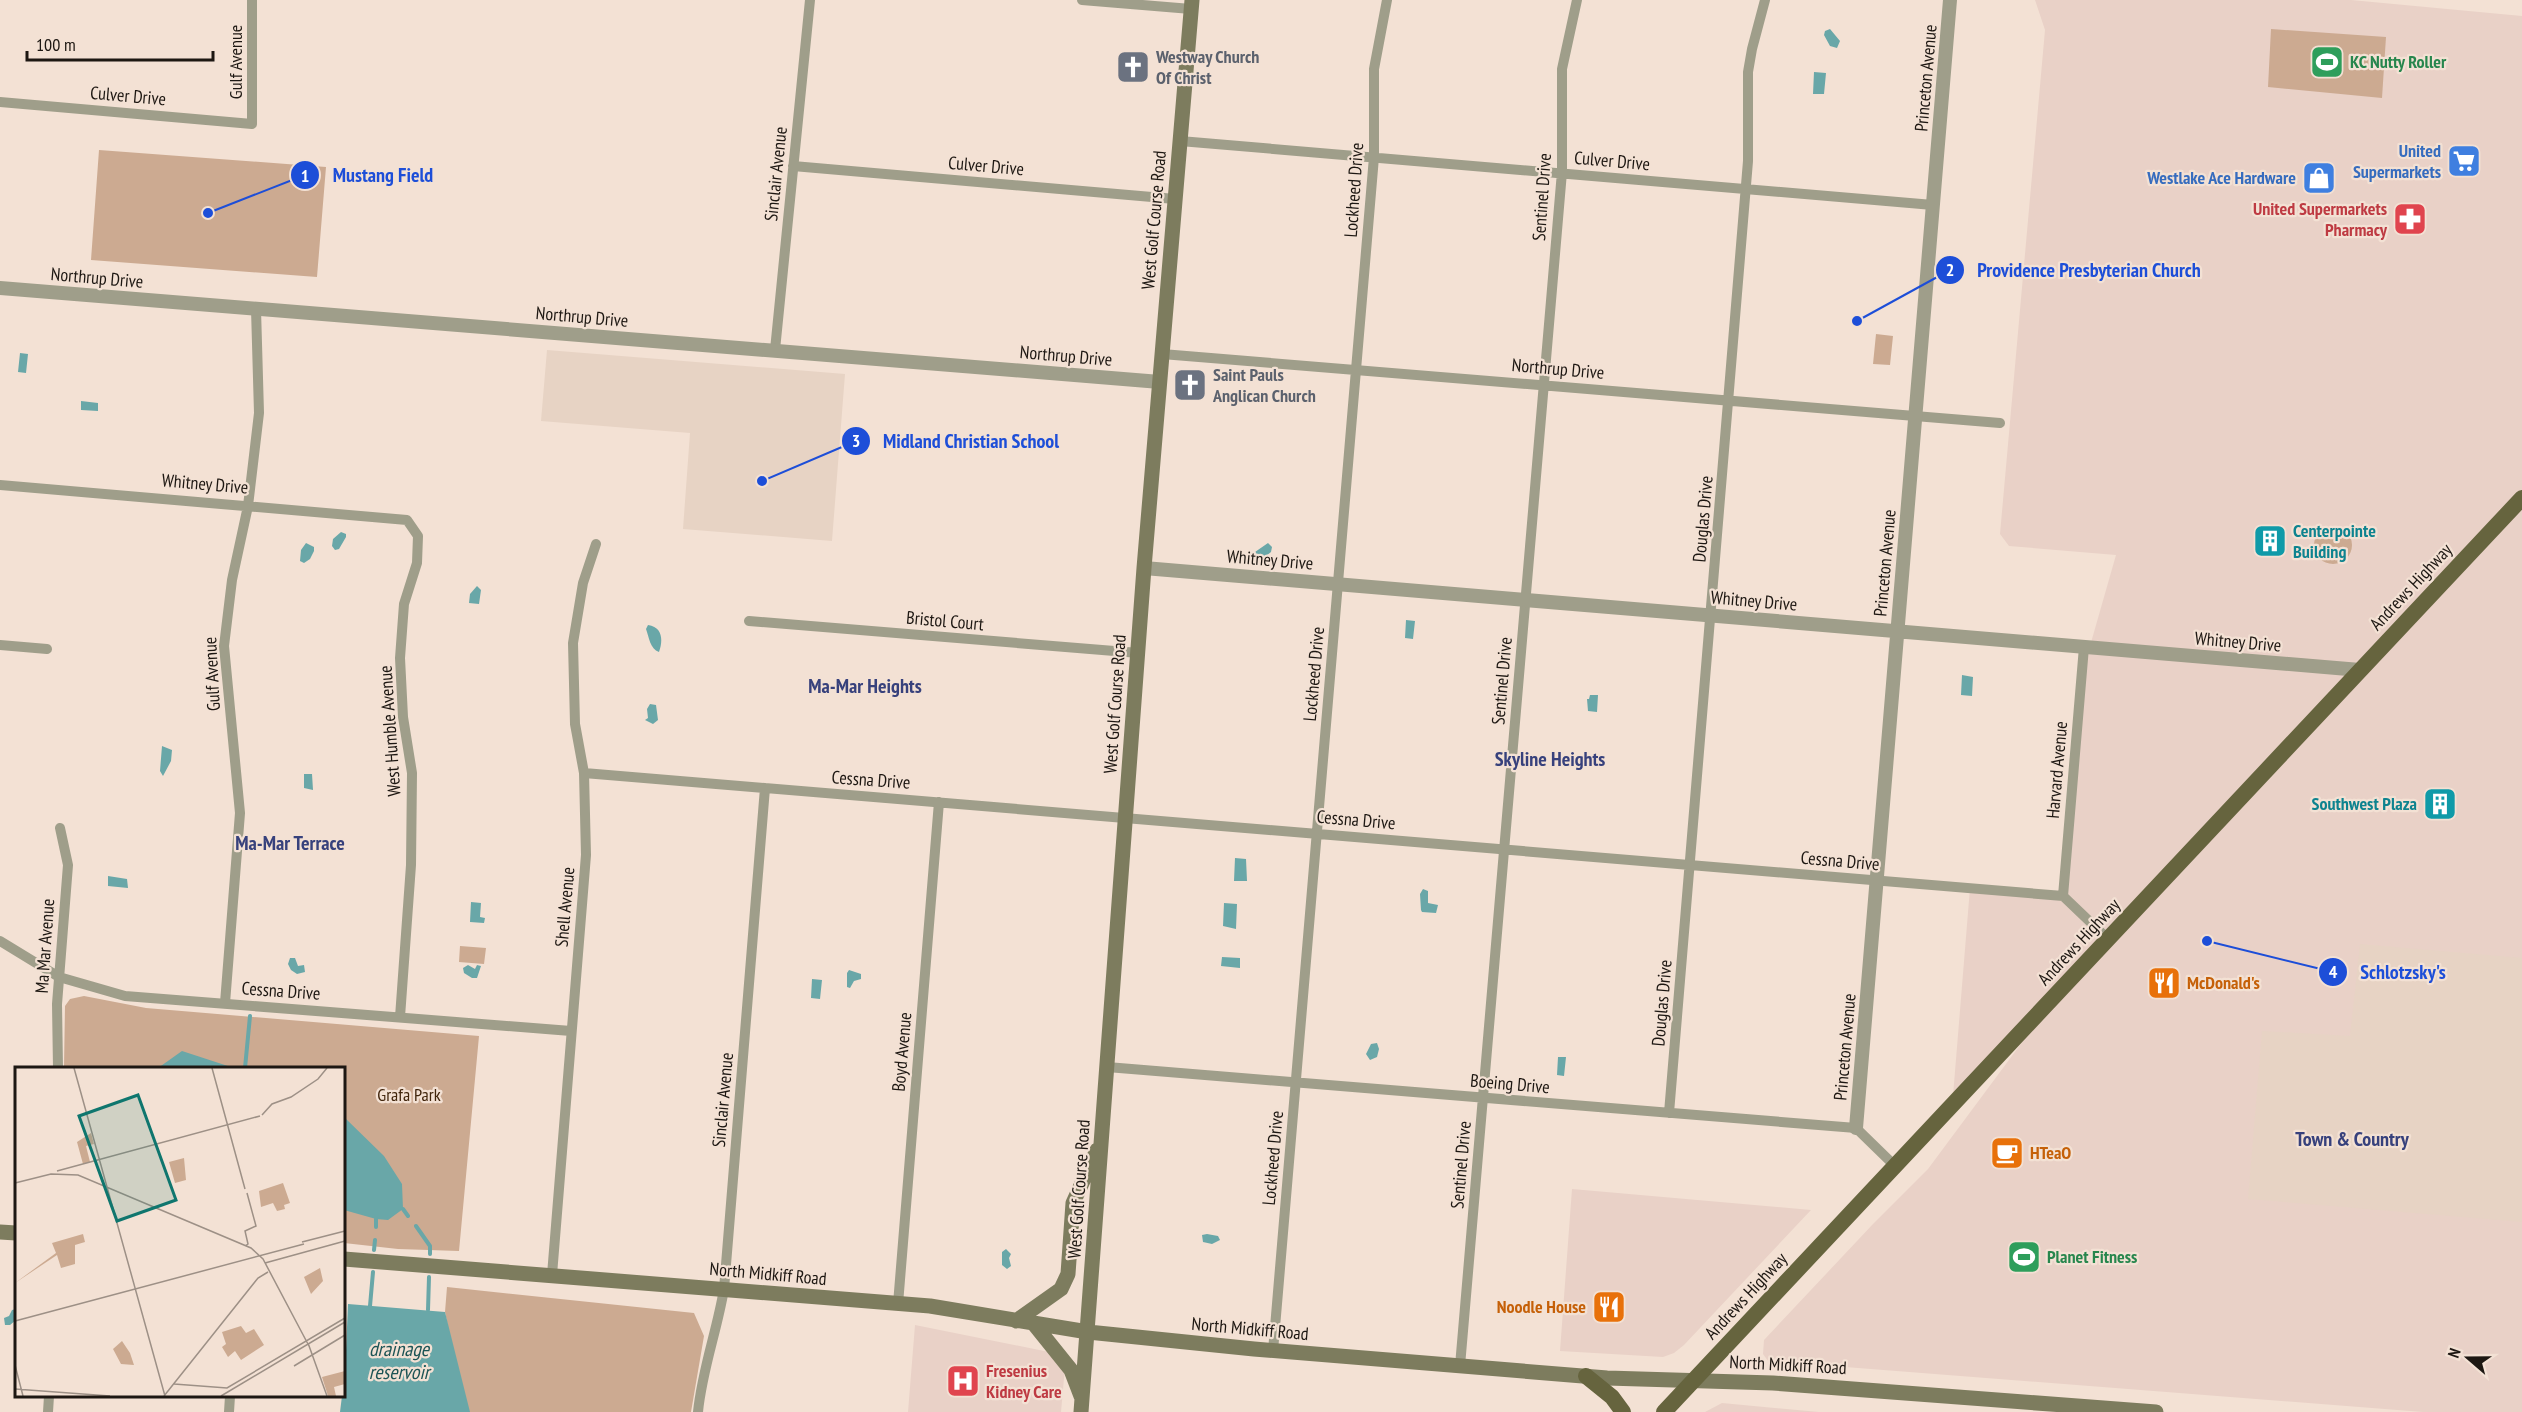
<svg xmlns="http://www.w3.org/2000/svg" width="2522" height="1412" font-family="'PT Sans Narrow',sans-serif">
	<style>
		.commercial { fill: #e9d1c7 }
		.education { fill: #e7d3c4 }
		.green { fill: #ccaa91 }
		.water { fill: #69a7a8 }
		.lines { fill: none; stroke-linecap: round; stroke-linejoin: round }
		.stream { stroke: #69a7a8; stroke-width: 4 }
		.minor { stroke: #9f9e8a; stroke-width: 10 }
		.tertiary { stroke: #9f9e8a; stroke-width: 14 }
		.secondary { stroke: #7d7c5e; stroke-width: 15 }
		.primary { stroke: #66643e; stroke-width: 16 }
		.labels { text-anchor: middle; stroke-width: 4.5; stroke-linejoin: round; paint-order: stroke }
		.worship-label { font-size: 18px; font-weight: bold; fill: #5b616d; stroke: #f3e1d4; text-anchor: start }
		.street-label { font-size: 18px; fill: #1d1712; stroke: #f3e1d4 }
		.leisure-label { font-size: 18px; font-weight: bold; fill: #27864d; stroke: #f3e1d4; text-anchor: start }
		.shop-label { font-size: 18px; font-weight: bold; fill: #366cbe; stroke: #f3e1d4; text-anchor: end }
		.health-label { font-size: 18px; font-weight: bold; fill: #be3a42; stroke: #f3e1d4; text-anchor: end }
		.culture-label { font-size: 18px; font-weight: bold; fill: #0d838f; stroke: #f3e1d4; text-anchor: start }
		.food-label { font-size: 18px; font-weight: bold; fill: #c56008; stroke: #f3e1d4; text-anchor: start }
		.park-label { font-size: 18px; fill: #41250c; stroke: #f3e1d4 }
		.neighbourhood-label { font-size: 20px; font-weight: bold; fill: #37417c; stroke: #f3e1d4 }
		.water-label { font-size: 20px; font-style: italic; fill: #1d5455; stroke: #f3e1d4 }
		.inset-road { fill: none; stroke: #9d9086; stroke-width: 1.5 }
		.view { fill: #0f766e; fill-opacity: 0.15; stroke: #0f766e; stroke-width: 3 }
		.inset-edge { fill: none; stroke: #1d1712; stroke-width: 3 }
		.leader { fill: none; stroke: #1d4ed8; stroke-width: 2 }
		.callout-dot { fill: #1d4ed8; stroke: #f3e1d4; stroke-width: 2 }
		.mark-label { font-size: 18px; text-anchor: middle; font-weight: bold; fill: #fff }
		.callout-label { font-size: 20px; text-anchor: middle; font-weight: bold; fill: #1d4ed8; stroke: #f3e1d4; stroke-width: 4.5; stroke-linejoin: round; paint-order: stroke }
	</style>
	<rect width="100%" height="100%" fill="#f3e1d4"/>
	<!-- commercial -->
	<path class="commercial" d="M2035,0h316l171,16v1396h-99l-655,-51 -5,-7 1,-14 109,-116 55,-55 141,-190 -116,117 17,-208 93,8 22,-250h5l26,-91 -107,-9 -9,-12 45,-504z
		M1572,1189l239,21 -127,135 -10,8 -11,4 -103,-6z
		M915,1325l134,27 16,15 -4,45h-153z
		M1722,1403l97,9h-114z"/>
	<!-- education -->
	<path class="education" d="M547,350l298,24 -13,167 -149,-12 7,-96 -149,-12z
		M2360,944l162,14v264l-274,-23 14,-168 88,5z"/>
	<!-- green -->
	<path class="green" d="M2271,29l115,8 -4,61 -114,-11z
		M99,150l227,17 -9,110 -226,-17z
		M1876,334l17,2 -3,29 -17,-1z
		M2314 545a19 19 0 1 1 38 0a19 19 0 1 1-38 0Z
		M460,946l26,2 -2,16 -25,-2z
		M84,996l62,12 333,28 -20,215 -61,-2 -54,-6v-175h-280l1,-62 5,-7z
		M447,1287l247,26 10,23 -13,76h-226l-20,-100z"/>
	<!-- water -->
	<path class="water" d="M1830,29l10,12 -3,7 -7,-2 -6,-11 1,-4z
		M1814,72l12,1 -2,21h-11z
		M20,353l8,1 -2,19 -8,-1z
		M81,401l17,2v8l-17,-1z
		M341,532l5,2v3l-7,12 -4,1 -3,-4 1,-7z
		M306,543l8,4v4l-4,8 -6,4 -4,-2 1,-11z
		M1268,543l4,4 -1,5 -10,8 -4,-2 -2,-6z
		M477,586l4,4 -2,14 -10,-1 1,-9z
		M1406,620l9,1 -2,18 -8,-1z
		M648,625c15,2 15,16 11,27 -9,-3 -10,-15 -13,-23z
		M1962,675l11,2 -1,19 -11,-1z
		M1590,695h8l-1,17 -9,-1 -1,-12h2z
		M650,704l6,1 2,15 -5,4 -8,-4 3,-2 -1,-9z
		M162,746l10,4 -1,11 -8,15 -3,-5z
		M304,774h8l1,16 -9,-2z
		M1235,858l11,1 1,22h-13z
		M108,876l19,3 1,9 -20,-2z
		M1423,889l5,2v12l10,2 -2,8 -14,-1 -1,-2 -1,-16z
		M471,902l10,1 -1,14 5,1 -1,5 -14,-1z
		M1224,903l13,1 -1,25 -13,-3z
		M1222,957l18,1v10l-19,-2z
		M290,958h5l3,8 6,-1 1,7 -8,2 -6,-4 -3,-6z
		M468,965l7,4 2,-4 4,1 -4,12h-5l-8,-5 -1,-5z
		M849,970l12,4v5l-7,2 -4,7 -3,-1v-14z
		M812,979l10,1 -2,19 -9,-1z
		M1377,1043l2,6 -2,8 -7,3 -4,-6 5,-10z
		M182,1051l52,17h-76z
		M1558,1057h8l-2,19 -7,-1z
		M344,1117l40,39 18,28 1,25 -15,11 -12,-1 -32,-9z
		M1207,1234l11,2 2,4 -8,4 -9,-2 -1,-7z
		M1006,1249l5,5 -2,4 2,8 -4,3 -5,-4v-13z
		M348,1304l97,8 25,100h-130l2,-16h2z
		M16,1309v11l-6,5h-5l-1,-7 5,-2 3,-6z"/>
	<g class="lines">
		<!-- stream -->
		<path class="stream" d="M245,1068l5,-52
			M403,1209l5,7
			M416,1226l14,20v8
			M376,1227v-8
			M374,1250l1,-10
			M370,1306l3,-34
			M428,1310l1,-33"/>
		<!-- minor -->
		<path class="minor" d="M1082,0l109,9
			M0,102l252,22v-124
			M1180,141l753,64
			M793,166l382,33
			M775,350l35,-350
			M1162,354l838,69
			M0,485l407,35 11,16 -1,27 -13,41 -4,54 3,59 9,56 -1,92 -11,152
			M749,621l390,32
			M0,645l47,4
			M584,773l1479,123 45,43
			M2063,896l21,-249
			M0,941l59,36 66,19 446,35
			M225,1003l15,-190 -16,-167 8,-66 16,-74 11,-93 -3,-104
			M1107,1067l749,61 39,38
			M58,1068l-1,-64 11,-139 -8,-37
			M1669,1113l79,-952v-89l4,-23 13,-49
			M552,1275l34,-420 -2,-82 -9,-49 -2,-81 10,-60 13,-39
			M898,1304l41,-502
			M1273,1351l101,-1194v-88l13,-69
			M1460,1366l102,-1194v-103l15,-69
			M48,1412l1,-16
			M229,1412l1,-16
			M698,1412c4,-42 19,-81 26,-123l41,-501"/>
		<!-- tertiary -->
		<path class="tertiary" d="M0,288l1160,94
			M1144,568l1216,102
			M1856,1128l94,-1128"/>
		<!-- secondary -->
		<path class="secondary" d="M0,1232l16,1
			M344,1259l586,47 158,26 166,17 353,29 166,5 383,29
			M1016,1321l45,-32 7,-15 5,-71 24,-53
			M1034,1324l37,46 10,26
			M1081,1412l63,-844 48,-568"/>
		<!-- primary -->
		<path class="primary" d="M1586,1376l26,21 11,15
			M1664,1412l858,-914"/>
	</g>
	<!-- icons -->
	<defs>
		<symbol id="stadium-square" viewBox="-11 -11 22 22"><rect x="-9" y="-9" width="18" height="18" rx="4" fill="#2e9e5b" stroke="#f3e1d4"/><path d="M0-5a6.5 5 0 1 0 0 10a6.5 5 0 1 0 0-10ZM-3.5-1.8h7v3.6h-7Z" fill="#fff"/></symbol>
		<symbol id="church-square" viewBox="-11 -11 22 22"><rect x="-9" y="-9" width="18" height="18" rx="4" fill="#6b7280" stroke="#f3e1d4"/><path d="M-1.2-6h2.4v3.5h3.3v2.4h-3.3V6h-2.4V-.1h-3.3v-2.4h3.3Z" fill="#fff"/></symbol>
		<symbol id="supermarket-square" viewBox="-11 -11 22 22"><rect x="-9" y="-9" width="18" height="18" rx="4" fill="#3f7fe0" stroke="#f3e1d4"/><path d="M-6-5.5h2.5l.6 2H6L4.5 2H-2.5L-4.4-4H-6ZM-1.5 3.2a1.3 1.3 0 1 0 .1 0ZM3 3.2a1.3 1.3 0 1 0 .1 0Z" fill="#fff"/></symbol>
		<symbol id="shop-square" viewBox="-11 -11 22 22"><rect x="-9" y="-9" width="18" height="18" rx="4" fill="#3f7fe0" stroke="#f3e1d4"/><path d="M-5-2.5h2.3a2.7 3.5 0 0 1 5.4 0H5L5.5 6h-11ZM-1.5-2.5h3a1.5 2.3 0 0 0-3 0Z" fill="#fff"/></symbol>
		<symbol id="pharmacy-square" viewBox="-11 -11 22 22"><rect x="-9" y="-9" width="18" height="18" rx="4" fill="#e0444e" stroke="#f3e1d4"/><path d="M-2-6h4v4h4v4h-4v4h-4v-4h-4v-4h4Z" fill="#fff"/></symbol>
		<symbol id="building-square" viewBox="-11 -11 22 22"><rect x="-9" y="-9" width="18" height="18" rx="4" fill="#0f9aa8" stroke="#f3e1d4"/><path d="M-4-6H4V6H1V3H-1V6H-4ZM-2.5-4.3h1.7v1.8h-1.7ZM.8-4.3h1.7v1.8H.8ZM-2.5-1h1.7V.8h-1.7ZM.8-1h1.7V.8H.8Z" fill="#fff"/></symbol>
		<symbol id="restaurant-square" viewBox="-11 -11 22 22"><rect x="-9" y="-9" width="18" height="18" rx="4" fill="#e8710a" stroke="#f3e1d4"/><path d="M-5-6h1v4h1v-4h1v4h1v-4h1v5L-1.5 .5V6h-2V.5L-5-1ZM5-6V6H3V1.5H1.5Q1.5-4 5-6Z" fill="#fff"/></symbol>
		<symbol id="cafe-square" viewBox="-11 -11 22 22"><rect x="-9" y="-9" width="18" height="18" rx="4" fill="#e8710a" stroke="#f3e1d4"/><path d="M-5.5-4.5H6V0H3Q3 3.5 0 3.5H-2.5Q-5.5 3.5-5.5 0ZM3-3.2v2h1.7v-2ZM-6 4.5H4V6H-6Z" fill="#fff"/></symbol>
		<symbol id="hospital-square" viewBox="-11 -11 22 22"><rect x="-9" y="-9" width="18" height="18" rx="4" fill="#e0444e" stroke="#f3e1d4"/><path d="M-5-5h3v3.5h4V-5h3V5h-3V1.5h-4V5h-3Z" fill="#fff"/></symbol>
	</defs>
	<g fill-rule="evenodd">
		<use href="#stadium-square" x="2308" y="43" width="38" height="38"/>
		<use href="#church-square" x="1114" y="48" width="38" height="38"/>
		<use href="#supermarket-square" x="2445" y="142" width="38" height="38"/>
		<use href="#shop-square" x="2300" y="159" width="38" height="38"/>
		<use href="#pharmacy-square" x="2391" y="200" width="38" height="38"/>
		<use href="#church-square" x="1171" y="366" width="38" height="38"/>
		<use href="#building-square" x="2251" y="522" width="38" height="38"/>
		<use href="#building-square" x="2421" y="785" width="38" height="38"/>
		<use href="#restaurant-square" x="2145" y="964" width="38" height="38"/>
		<use href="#cafe-square" x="1988" y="1134" width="38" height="38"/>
		<use href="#stadium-square" x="2005" y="1238" width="38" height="38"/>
		<use href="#restaurant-square" x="1590" y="1288" width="38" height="38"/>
		<use href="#hospital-square" x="944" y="1362" width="38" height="38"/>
	</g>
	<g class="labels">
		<!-- worship labels -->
		<g class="worship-label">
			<text x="1156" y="63">Westway Church<tspan x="1156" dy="21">Of Christ</tspan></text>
			<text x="1213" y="381">Saint Pauls<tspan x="1213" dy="21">Anglican Church</tspan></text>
		</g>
		<!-- street labels -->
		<g class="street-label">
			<text transform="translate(236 62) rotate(-90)" y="6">Gulf Avenue</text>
			<text transform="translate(1926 78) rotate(-85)" y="6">Princeton Avenue</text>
			<text transform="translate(128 96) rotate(5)" y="6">Culver Drive</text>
			<text transform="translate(1612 161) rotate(5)" y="6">Culver Drive</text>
			<text transform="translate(986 166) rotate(5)" y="6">Culver Drive</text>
			<text transform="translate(776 174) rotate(-84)" y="6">Sinclair Avenue</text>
			<text transform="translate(1354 190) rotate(-86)" y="6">Lockheed Drive</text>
			<text transform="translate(1542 197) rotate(-86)" y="6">Sentinel Drive</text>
			<text transform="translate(1154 220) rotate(-85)" y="6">West Golf Course Road</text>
			<text transform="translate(97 278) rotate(5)" y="6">Northrup Drive</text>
			<text transform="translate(582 317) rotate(5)" y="6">Northrup Drive</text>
			<text transform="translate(1066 356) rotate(5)" y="6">Northrup Drive</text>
			<text transform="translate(1558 369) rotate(5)" y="6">Northrup Drive</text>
			<text transform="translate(205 484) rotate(5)" y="6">Whitney Drive</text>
			<text transform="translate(1703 519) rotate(-85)" y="6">Douglas Drive</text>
			<text transform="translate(1270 560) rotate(5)" y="6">Whitney Drive</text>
			<text transform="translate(1885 563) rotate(-85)" y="6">Princeton Avenue</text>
			<text transform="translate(2411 587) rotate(-47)" y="6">Andrews Highway</text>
			<text transform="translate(1754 601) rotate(5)" y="6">Whitney Drive</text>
			<text transform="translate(945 621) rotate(5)" y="6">Bristol Court</text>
			<text transform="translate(2238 642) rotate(5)" y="6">Whitney Drive</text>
			<text transform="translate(212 674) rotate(-93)" y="6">Gulf Avenue</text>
			<text transform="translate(1314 674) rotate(-85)" y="6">Lockheed Drive</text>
			<text transform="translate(1502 681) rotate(-85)" y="6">Sentinel Drive</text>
			<text transform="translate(1115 704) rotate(-86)" y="6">West Golf Course Road</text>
			<text transform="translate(390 731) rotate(-94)" y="6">West Humble Avenue</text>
			<text transform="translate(2057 770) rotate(-85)" y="6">Harvard Avenue</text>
			<text transform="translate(871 780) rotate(4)" y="6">Cessna Drive</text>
			<text transform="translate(1356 820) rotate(5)" y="6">Cessna Drive</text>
			<text transform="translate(1840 861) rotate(5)" y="6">Cessna Drive</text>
			<text transform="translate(565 907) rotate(-85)" y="6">Shell Avenue</text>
			<text transform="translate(2079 942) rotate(-47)" y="6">Andrews Highway</text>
			<text transform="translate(45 946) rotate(-86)" y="6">Ma Mar Avenue</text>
			<text transform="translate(281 991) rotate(4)" y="6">Cessna Drive</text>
			<text transform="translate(1662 1003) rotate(-85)" y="6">Douglas Drive</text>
			<text transform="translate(1845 1047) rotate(-85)" y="6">Princeton Avenue</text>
			<text transform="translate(902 1052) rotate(-85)" y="6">Boyd Avenue</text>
			<text transform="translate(1510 1084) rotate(5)" y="6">Boeing Drive</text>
			<text transform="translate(723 1100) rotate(-85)" y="6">Sinclair Avenue</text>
			<text transform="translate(1273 1158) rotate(-85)" y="6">Lockheed Drive</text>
			<text transform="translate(1461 1165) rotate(-85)" y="6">Sentinel Drive</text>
			<text transform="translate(1079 1189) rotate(-86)" y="6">West Golf Course Road</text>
			<text transform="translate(768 1274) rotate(5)" y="6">North Midkiff Road</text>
			<text transform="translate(1746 1296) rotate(-47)" y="6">Andrews Highway</text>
			<text transform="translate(1250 1329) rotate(5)" y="6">North Midkiff Road</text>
			<text transform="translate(1788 1365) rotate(3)" y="6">North Midkiff Road</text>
		</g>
		<!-- leisure labels -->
		<g class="leisure-label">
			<text x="2350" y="68">KC Nutty Roller</text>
			<text x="2047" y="1263">Planet Fitness</text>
		</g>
		<!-- shop labels -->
		<g class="shop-label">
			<text x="2441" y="157">United<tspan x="2441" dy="21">Supermarkets</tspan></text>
			<text x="2296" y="184">Westlake Ace Hardware</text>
		</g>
		<!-- health labels -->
		<g class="health-label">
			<text x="2387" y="215">United Supermarkets<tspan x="2387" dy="21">Pharmacy</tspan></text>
			<text x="986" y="1377" text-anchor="start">Fresenius<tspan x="986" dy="21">Kidney Care</tspan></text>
		</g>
		<!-- culture labels -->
		<g class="culture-label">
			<text x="2293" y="537">Centerpointe<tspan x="2293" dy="21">Building</tspan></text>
			<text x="2417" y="810" text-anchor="end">Southwest Plaza</text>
		</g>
		<!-- food labels -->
		<g class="food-label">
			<text x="2187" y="989">McDonald's</text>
			<text x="2030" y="1159">HTeaO</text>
			<text x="1586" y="1313" text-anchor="end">Noodle House</text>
		</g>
		<!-- park labels -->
		<g class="park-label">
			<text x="409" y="1101">Grafa Park</text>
		</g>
		<!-- neighbourhood labels -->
		<g class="neighbourhood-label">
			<text x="865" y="693">Ma-Mar Heights</text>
			<text x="1550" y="766">Skyline Heights</text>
			<text x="290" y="850">Ma-Mar Terrace</text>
			<text x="2352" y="1146">Town &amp; Country</text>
		</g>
		<!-- water labels -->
		<g class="water-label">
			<text x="399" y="1356">drainage<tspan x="399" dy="23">reservoir</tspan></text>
		</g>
	</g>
	<!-- overview -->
	<g transform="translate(15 1067)">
		<rect width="330" height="330" fill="#f3e1d4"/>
		<path d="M76,66l3,11 -8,2 4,16 -7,2 -6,-22zM169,91l2,22 -11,3 -6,-21zM268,116l7,20 -6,2 1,4 -8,2 -4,-8 -12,4 -2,-16zM68,167l2,8 -10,3v19l-14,4 -4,-13 -42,28 41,-30 -4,-10zM305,201l3,13 -12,13 -7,-17zM226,259l5,7 8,-4 10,16 -23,15 -6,-9 -7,6 -6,-10 4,-3 -4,-12zM107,274l8,12 4,12 -13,-1 -8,-15zM330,304v13l-11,3 2,9h-8l-6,-19z" fill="#ccaa91"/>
		<path class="inset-road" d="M59,1l91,328M197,1l33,121M247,48l10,-11 19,-7 27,-18 9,-11M42,104l203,-55M0,116l36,-9 27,1 173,73 12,11 46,87M287,175l43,-11M230,179l3,-2 -3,-13 11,-5 -9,-33M250,196l80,-22M0,254l289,-77M293,276l19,53M0,298l8,31M279,299l51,-31M159,317l53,4 118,-70M0,322l95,7M149,329l94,-118 10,-6M206,329l124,-74"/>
		<path class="view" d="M123,28l38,105 -59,21 -38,-105z"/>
		<rect width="330" height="330" class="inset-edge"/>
	</g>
	<!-- callouts -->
	<path class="leader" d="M208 213L305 175M1857 321L1950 270M762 481L856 441M2207 941L2333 972"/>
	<g class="callout-dot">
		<circle cx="208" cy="213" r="6"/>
		<circle cx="1857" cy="321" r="6"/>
		<circle cx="762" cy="481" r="6"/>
		<circle cx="2207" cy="941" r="6"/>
		<circle cx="305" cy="175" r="15"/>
		<circle cx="1950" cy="270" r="15"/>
		<circle cx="856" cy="441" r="15"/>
		<circle cx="2333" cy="972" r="15"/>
	</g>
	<g class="mark-label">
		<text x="305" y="182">1</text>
		<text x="1950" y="276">2</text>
		<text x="856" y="447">3</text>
		<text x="2333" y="978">4</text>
	</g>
	<g class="callout-label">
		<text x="383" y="182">Mustang Field</text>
		<text x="2089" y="277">Providence Presbyterian Church</text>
		<text x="971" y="448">Midland Christian School</text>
		<text x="2403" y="979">Schlotzsky's</text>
	</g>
	<!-- north arrow -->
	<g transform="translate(2468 1358) rotate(290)" stroke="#f3e1d4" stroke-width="4.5" paint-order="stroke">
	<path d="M0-4.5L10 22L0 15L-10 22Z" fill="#1d1712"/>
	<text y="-9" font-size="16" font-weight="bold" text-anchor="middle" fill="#1d1712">N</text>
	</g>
	<!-- scale -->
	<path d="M27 51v9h186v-9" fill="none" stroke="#1d1712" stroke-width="3"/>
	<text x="36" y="51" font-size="18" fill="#1d1712" stroke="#f3e1d4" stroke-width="4.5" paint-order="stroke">100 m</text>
</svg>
